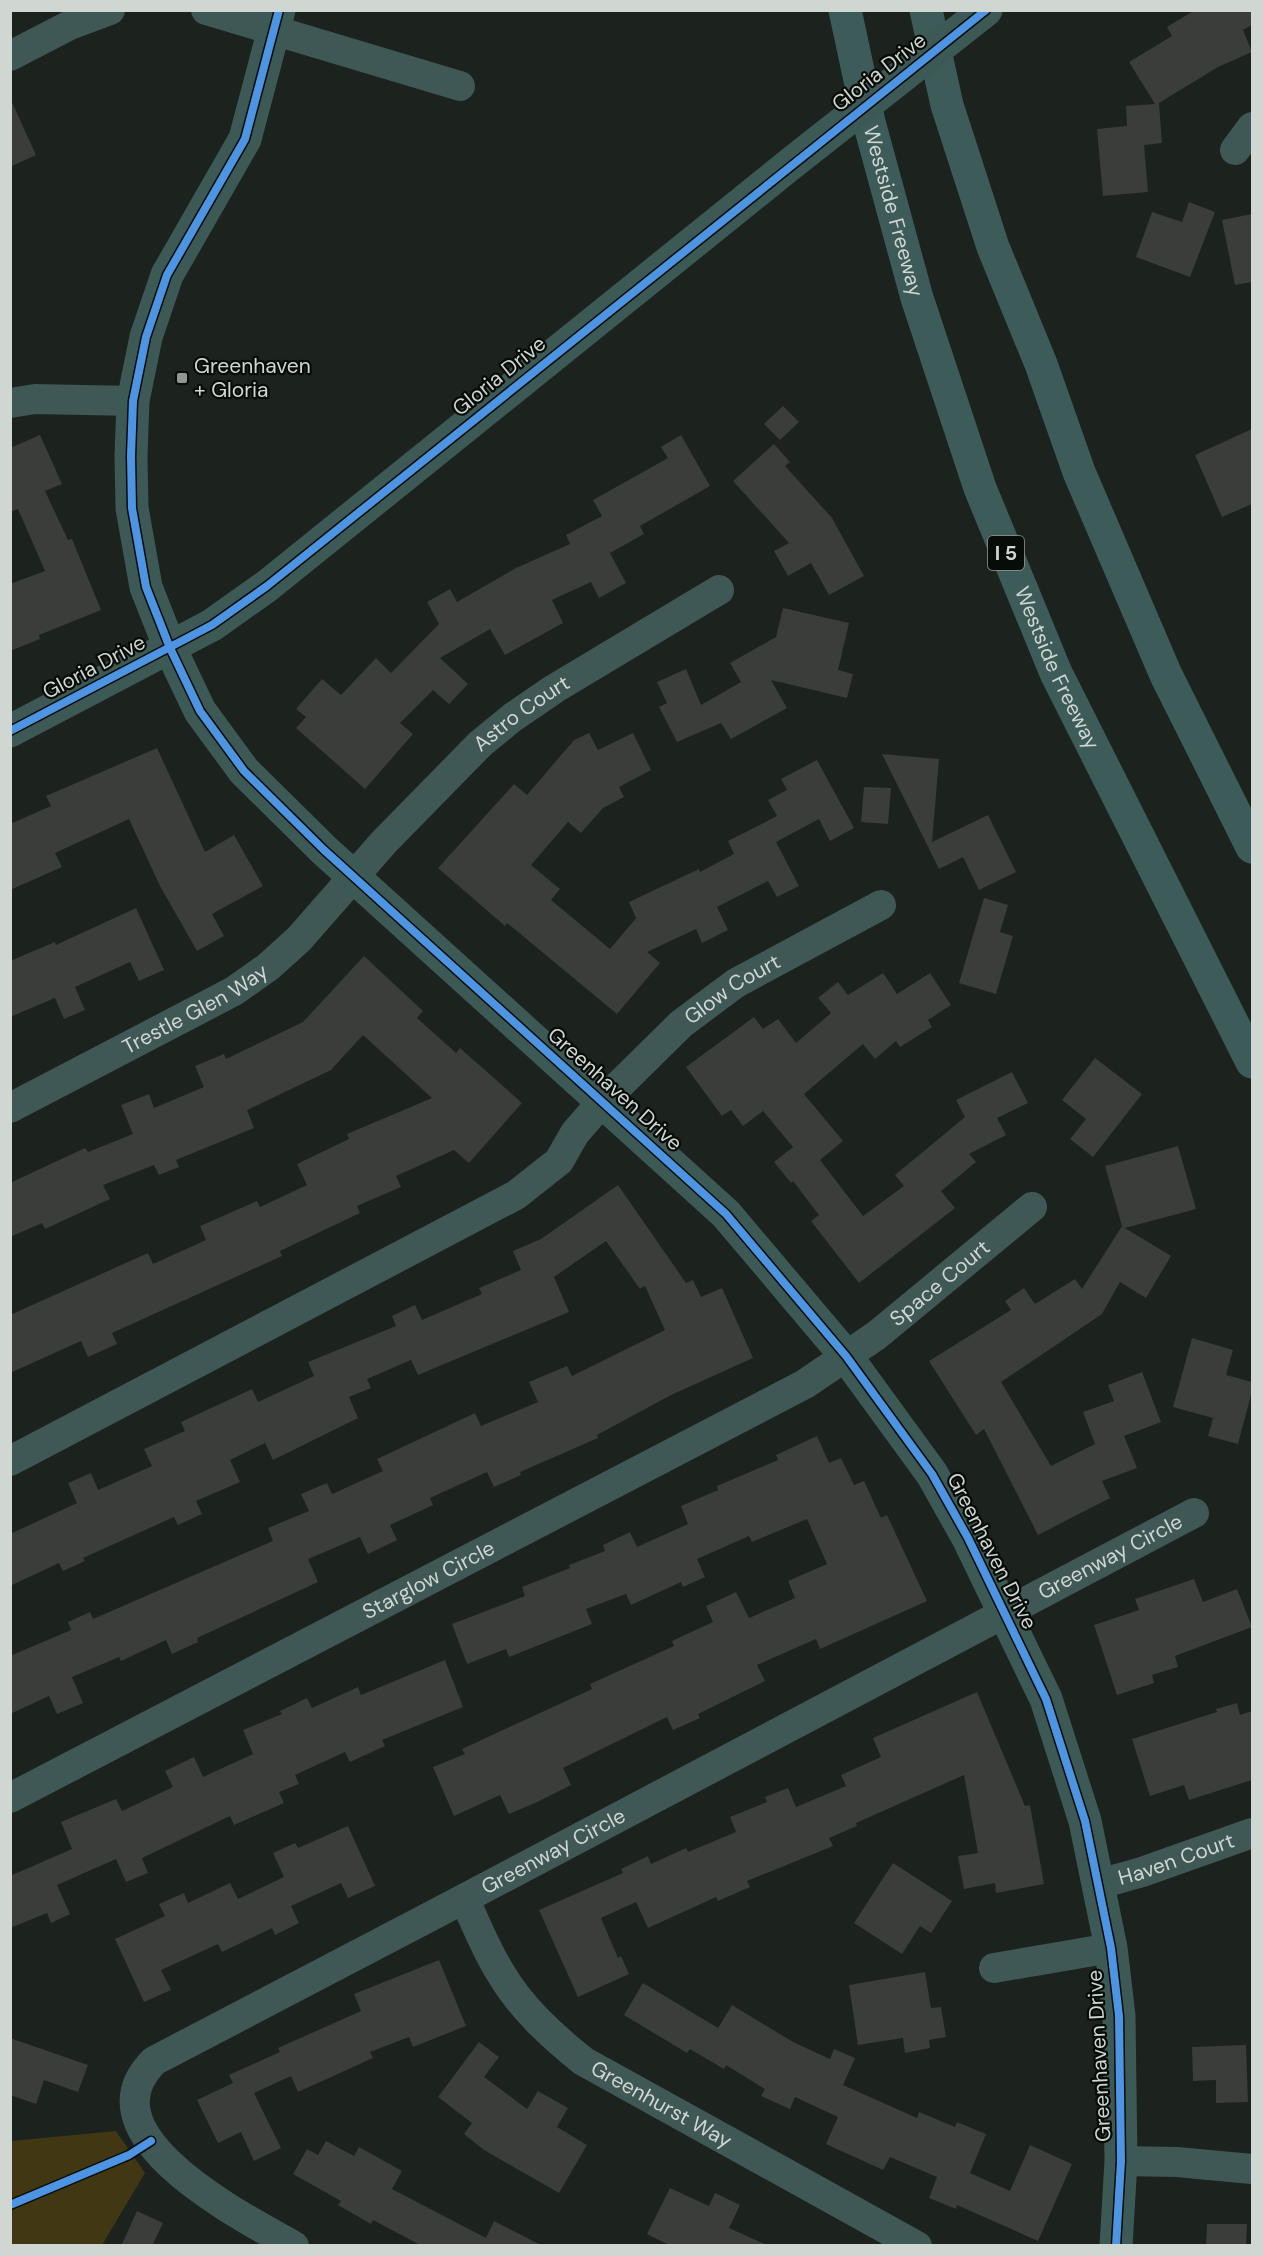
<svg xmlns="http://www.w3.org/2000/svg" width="1263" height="2256" font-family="'DM Sans',sans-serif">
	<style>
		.green { fill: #423713 }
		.building { fill: #3a3d3a }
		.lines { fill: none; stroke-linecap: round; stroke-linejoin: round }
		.street { stroke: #3f5755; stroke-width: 30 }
		.secondary { stroke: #3d5956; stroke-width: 33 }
		.highway { stroke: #3c5b59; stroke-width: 33 }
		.secondary-bridge { stroke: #3d5956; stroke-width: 33 }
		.cycleway-casing { stroke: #080c09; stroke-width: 11 }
		.cycleway { stroke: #4d94e3; stroke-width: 8 }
		.poi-dot { fill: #919793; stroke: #080c09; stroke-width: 2 }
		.labels { text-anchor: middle; stroke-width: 4.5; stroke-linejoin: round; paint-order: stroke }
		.shield { fill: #080c09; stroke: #949996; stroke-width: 1.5 }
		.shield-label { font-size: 20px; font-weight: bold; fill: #d0d6d2 }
		.street-label { font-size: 21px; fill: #d0d6d2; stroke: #080c09 }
		.poi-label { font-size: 21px; fill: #d0d6d2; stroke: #080c09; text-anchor: start }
	</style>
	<rect width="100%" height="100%" fill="#1c221e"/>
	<!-- green -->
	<path class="green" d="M116,2131l29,42 -43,72h-91v-104z"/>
	<!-- building -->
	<path class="building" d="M1195,10h57v15l-9,5 9,22 -34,15 -59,36 3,40 -18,2 4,47 -45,4 -6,-67 30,-3 -1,-20 29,-2 -26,-42 43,-26 -5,-9z
		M10,98l26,57 -26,12z
		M1189,202l26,10 -25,65 -54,-20 16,-45 30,10z
		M1252,214v68l-17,3 -13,-65z
		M783,406l16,16 -19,18 -16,-16z
		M1252,429v75l-30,13 -27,-62z
		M40,435l22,49 -17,7 23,49 4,-1 29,71 -62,25 1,4 -30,12v-67l35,-13 -27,-62 -8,3v-64z
		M681,435l29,51 -70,40 4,8 -34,19 16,30 -27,15 -8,-16 -39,18 11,23 -58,32 -15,-26 -50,29 28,26 -19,20 -16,-14 -33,33 13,11 -48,55 -69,-61 10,-11 -10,-8 26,-30 19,16 35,-37 15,15 48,-49 -12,-22 23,-13 7,13 59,-34 54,-24 -4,-9 36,-19 -9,-16 75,-42 -7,-11z
		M774,444l16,18 -5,4 47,52 32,58 -35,19 -18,-32 -23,13 -14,-25 15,-8 -56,-62z
		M783,608l66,15 -11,47 15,4 -6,24 -76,-18 16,28 -56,31 -10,-16 -44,19 -18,-35 8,-4 -10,-21 29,-13 15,36 40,-23 -11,-19 46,-26z
		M589,733l9,17 35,-17 18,37 -32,17 5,10 -21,11 -22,25 -13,-11 -37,43 29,24 -9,11 59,49 26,-31 -7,-16 70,-33 1,3 34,-18 -6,-13 49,-25 -9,-16 19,-10 -6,-11 36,-19 37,68 -24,13 -11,-22 -43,23 23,44 -22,11 -9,-16 -51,26 11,23 -26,13 -6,-14 -49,23 13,11 -43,51 -110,-91 -2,3 -67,-58 76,-84 13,11 47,-55z
		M157,748l48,104 29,-17 29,51 -51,28 12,22 -27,15 -37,-65 -31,-67 -74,34 7,14 -52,23v-66l41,-18 -5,-10z
		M882,754l57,5 -7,83 56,-27 28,57 -37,18 -16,-33 -24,12z
		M864,787l27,1 -3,36 -27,-2z
		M984,898l24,7 -8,27 13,4 -17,58 -37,-11z
		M136,908l28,62 -25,11 -9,-19 -55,25 10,23 -21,9 -9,-21 -45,19v-56l45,-19 1,3z
		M364,956l59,55 -6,7 39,35 4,-5 62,55 -53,60 -15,-13 -58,26 5,11 -44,19 3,7 -80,38 2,5 -170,77 5,11 -29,13 -7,-16 -71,32v-58l138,-62 5,11 53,-24 -6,-14 57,-25 3,6 47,-22 -10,-21 52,-25 -2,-5 85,-36 -69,-63 -32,35 -84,40 7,18 -78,32 3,7 -20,8 -5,-10 -51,20 7,14 -65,30 -3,-6 -32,14v-54l75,-35 3,4 45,-18 -12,-29 28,-11 5,14 50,-21 -9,-21 29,-12 2,5 77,-37z
		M883,973l14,21 33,-21 21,32 -23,15 4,7 -32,20 -4,-6 -21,18 -12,-15 -59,50 39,47 -23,19 43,56 41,-30 -9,-11 70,-58 -9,-17 56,-28 16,31 -31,15 9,17 -37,19 7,8 -35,29 14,17 -96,75 -48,-62 8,-6 -26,-34 -2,2 -17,-21 19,-15 -30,-36 -20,15 -12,-16 -9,6 -36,-49 68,-50 9,12 15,-10 18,24 35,-30 -13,-15 20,-16 10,13z
		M1095,1058l47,36 -49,63 -23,-18 16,-20 -24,-19z
		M1178,1146l18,63 -71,19 46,28 -25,42 -26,-16 -18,32 -101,68 50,84 44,-22 -12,-32 31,-11 -6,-16 34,-13 19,50 -37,14 13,32 -35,13 8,17 -72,37 -54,-106 -8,6 -47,-74 82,-51 -6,-9 19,-13 11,16 40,-25 7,10 40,-63 -17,-60z
		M618,1185l68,98 7,-3 8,17 21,-9 31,70 -82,37 -74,40 1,3 -78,34 1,3 -27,12 -7,-15 -57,26 3,7 -43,20 7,15 -29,14 -8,-17 -52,22 10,23 -121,56 1,4 -26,12 -6,-14 -45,21 -2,-4 -47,20 11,26 -26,11 -8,-18 -39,18v-58l61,-26 -3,-8 22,-10 3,7 180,-78 -5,-13 41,-17 -8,-17 26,-11 5,11 51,-23 -6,-12 98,-46 6,13 57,-24 -9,-20 38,-16 5,10 93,-46 -20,-44 -5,3 -34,-48 -52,36 15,35 -151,63 -7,-15 -44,19 4,9 -22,9 9,21 -85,42 -8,-17 -35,17 10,22 -44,19 6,13 -24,11 -4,-8 -91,41 2,3 -22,10 -4,-8 -49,23v-52l67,-31 -9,-20 23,-10 7,17 54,-24 -8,-17 41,-18 -4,-9 71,-33 6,13 56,-26 -6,-14 88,-36 -4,-10 23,-11 7,15 60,-26 -3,-6 42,-18 -8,-19 28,-12z
		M1192,1338l41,12 -7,25 26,7v9l-14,53 -30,-8 5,-18 -40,-11z
		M817,1436l12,27 12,-5 13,27 10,-4 17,37 6,-3 40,86 -107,48 -4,-10 -59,26 8,16 -67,33 2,4 -27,12 -6,-13 -104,51 8,17 -36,18 -26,11 -9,-19 -46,21 -21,-49 32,-13 -3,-5 130,-60 -2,-5 84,-38 -2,-5 41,-19 -7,-16 30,-14 13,26 46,-20 -7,-17 39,-17 -20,-45 -55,23 -3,-6 -52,23 8,18 -22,10 -2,-5 -50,23 -5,-11 -40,15 6,15 -83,33 -3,-8 -39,15 -15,-40 73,-28 -3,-9 48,-19 -1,-3 36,-14 -2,-6 27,-13 7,15 51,-23 -7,-18 37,-16 -1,-4 61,-26 -2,-5z
		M1194,1579l9,23 34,-13 15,38 -77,29 3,11 -26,8 2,8 -37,12 -23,-70 45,-15 -4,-11z
		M445,1660l18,47 -81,33 3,6 -35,16 -5,-10 -50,23 4,9 -20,8 5,11 -50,22 -4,-9 -88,42 6,15 -22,9 -10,-23 -59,26 13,29 -19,9 -4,-10 -37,15v-52l62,-27 -11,-27 55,-23 6,12 51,-24 -8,-16 29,-14 9,20 50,-23 -10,-24 39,-16 -2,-3 27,-13 5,10 46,-21 3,8z
		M977,1692l48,114 5,-1 14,79 -48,9 -1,-10 -31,6 -6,-33 20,-3 -14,-78 -108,48 1,3 -28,12 4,8 -86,35 3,6 -32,14 -2,-4 -68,31 -12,-26 -35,16 17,40 3,-2 8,18 -51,23 -39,-87 84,-37 -2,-4 27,-13 3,8 35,-16 2,4 48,-20 -6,-15 37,-15 -2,-5 23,-9 8,19 50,-21 -5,-11 40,-18 -8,-19z
		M1237,1703l3,12 12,-4v69l-63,20 -5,-15 -34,11 -18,-57 85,-27 -1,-3z
		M348,1826l27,60 -27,12 -7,-15 -50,23 8,17 -24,12 -3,-7 -50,24 -4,-8 -57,26 10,20 -27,12 -29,-63 50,-23 -6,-12 25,-11 4,10 42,-20 8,16 46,-22 -11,-24 22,-10 3,5z
		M893,1863l59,38 -21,32 -11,-7 -18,28 -48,-31z
		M439,1960l27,66 -53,21 -4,-10 -39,15 3,6 -75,34 -7,-16 -37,17 27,55 -27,13 -13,-29 -23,11 -21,-43 36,-17 -4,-8 51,-23 -2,-4 83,-37 -7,-17z
		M925,1972l6,36 10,-1 5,30 -17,3 1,8 -25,5 -2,-15 -45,7 -9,-60z
		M643,1983l75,45 14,-23 61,37 37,17 4,-10 21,9 -12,27 74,33 2,-6 36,15 2,-5 29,12 -16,39 40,18 20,-46 42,19 -34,77 -81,-36 -1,4 -27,-11 8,-21 -47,-20 -7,13 -57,-26 12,-27 -43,-20 -5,12 -29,-13 4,-7 -39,-24 -2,4 -34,-20 -3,4 -63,-38z
		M10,2038l78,27 -10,27 -34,-12 -8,24 -26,-9z
		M479,2042l20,15 -15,20 43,32 11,-18 30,17 -11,19 30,18 -28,48 -75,-43 -20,-16 8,-11 -34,-26z
		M1246,2045l2,57 -32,1v-23l-23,1 -1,-34z
		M326,2141l28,15 5,-9 43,24 -10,18 94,49 8,-17 49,25h-121l-49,-26 -2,4 -33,-19 3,-4 -48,-27 14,-25 11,6z
		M670,2188l39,18 6,-13 25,12 -11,23 40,18h-98l-24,-12z
		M137,2211l26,12 -11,23h-31z
		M1207,2224h40l-1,22h-40z"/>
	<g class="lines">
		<!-- street -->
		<g class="street">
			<path d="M206,10l254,76"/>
			<path d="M10,56l60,-31 40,-15"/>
			<path d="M1235,150l17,-23"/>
			<path d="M10,403l25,-4 98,2"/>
			<path id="s1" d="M10,1108l224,-117 34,-24 31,-28 85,-97 96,-98 33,-27 41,-28 165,-99"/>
			<path id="s2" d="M10,1461l506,-266 43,-34 16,-28 28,-32 78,-77 55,-41 145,-78"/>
			<path id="s3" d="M10,1798l795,-414 72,-49 155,-128"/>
			<path id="s4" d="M1099,1884l43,-12 110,-39"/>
			<path id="s5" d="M465,1900c11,24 21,50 35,72 21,36 51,63 83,89l334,185"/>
			<path d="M994,1968l117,-20"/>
			<path d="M1121,2161l56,1 75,7"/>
			<path id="s6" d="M294,2246c-51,-29 -215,-111 -140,-185 348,-180 692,-367 1040,-548"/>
		</g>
		<!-- secondary -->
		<path class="secondary" d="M279,10l-34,129 -78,136 -21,62 -13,64 -2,55 1,52 14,79 24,61 30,63 44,60 80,79 402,364 120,142 86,118 36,64 78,161 39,122 26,127 8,68 2,145 -5,85
			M10,731l202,-106 55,-39 526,-424"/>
		<!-- highway -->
		<g class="highway">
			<path id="s7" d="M845,10l24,112 48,176 63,190 76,185 196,389"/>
			<path d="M926,10l21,95 46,142 48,117 38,108 87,203 86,172"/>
		</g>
		<!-- secondary-bridge -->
		<path class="secondary-bridge" d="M793,162l193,-152"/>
		<defs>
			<path id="cycleway" d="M279,10l-34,129 -78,136 -21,62 -13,64 -2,55 1,52 14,79 24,61 30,63 44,60 80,79 402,364 120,142 86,118 36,64 78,161 39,122 26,127 8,68 2,145 -5,85
				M10,731l202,-106 55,-39 719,-576
				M10,2205l119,-50 22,-14"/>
		</defs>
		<!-- cycleway casing -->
		<use href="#cycleway" class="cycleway-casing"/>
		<!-- cycleway -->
		<use href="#cycleway" class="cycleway"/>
	</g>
	<!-- markers -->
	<rect class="poi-dot" x="176" y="372" width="12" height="12" rx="3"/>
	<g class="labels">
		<!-- shield labels -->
		<rect class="shield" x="988" y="536" width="36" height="34" rx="4.5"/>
		<g class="shield-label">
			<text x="1006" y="560">I 5</text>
		</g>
		<!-- street labels -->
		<g class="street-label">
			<text transform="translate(879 72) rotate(-38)" y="7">Gloria Drive</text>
			<text dy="7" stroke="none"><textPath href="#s7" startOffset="207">Westside Freeway</textPath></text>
			<text transform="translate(499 376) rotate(-39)" y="7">Gloria Drive</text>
			<text transform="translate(94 667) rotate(-28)" y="7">Gloria Drive</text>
			<text dy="7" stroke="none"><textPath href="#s7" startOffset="693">Westside Freeway</textPath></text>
			<text dy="7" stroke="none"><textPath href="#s1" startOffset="654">Astro Court</textPath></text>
			<text dy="7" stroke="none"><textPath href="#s2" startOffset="873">Glow Court</textPath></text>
			<text dy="7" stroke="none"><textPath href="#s1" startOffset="210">Trestle Glen Way</textPath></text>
			<text transform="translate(615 1089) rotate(42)" y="7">Greenhaven Drive</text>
			<text dy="7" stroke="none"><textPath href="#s3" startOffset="1065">Space Court</textPath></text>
			<text transform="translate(992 1551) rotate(63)" y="7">Greenhaven Drive</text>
			<text dy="7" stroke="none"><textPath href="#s6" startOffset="1350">Greenway Circle</textPath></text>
			<text dy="7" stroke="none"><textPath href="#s3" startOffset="472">Starglow Circle</textPath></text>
			<text dy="7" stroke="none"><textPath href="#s6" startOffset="720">Greenway Circle</textPath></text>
			<text dy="7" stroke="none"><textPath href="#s4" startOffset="81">Haven Court</textPath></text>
			<text transform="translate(1099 2056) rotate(-93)" y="7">Greenhaven Drive</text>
			<text dy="7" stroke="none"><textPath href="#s5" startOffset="292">Greenhurst Way</textPath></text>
		</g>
		<!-- poi labels -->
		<g class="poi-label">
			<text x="194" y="373">Greenhaven<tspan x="194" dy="24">+ Gloria</tspan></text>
		</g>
	</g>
	<!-- border -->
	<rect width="1263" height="2256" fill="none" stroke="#d0d6d2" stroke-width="24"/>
</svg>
